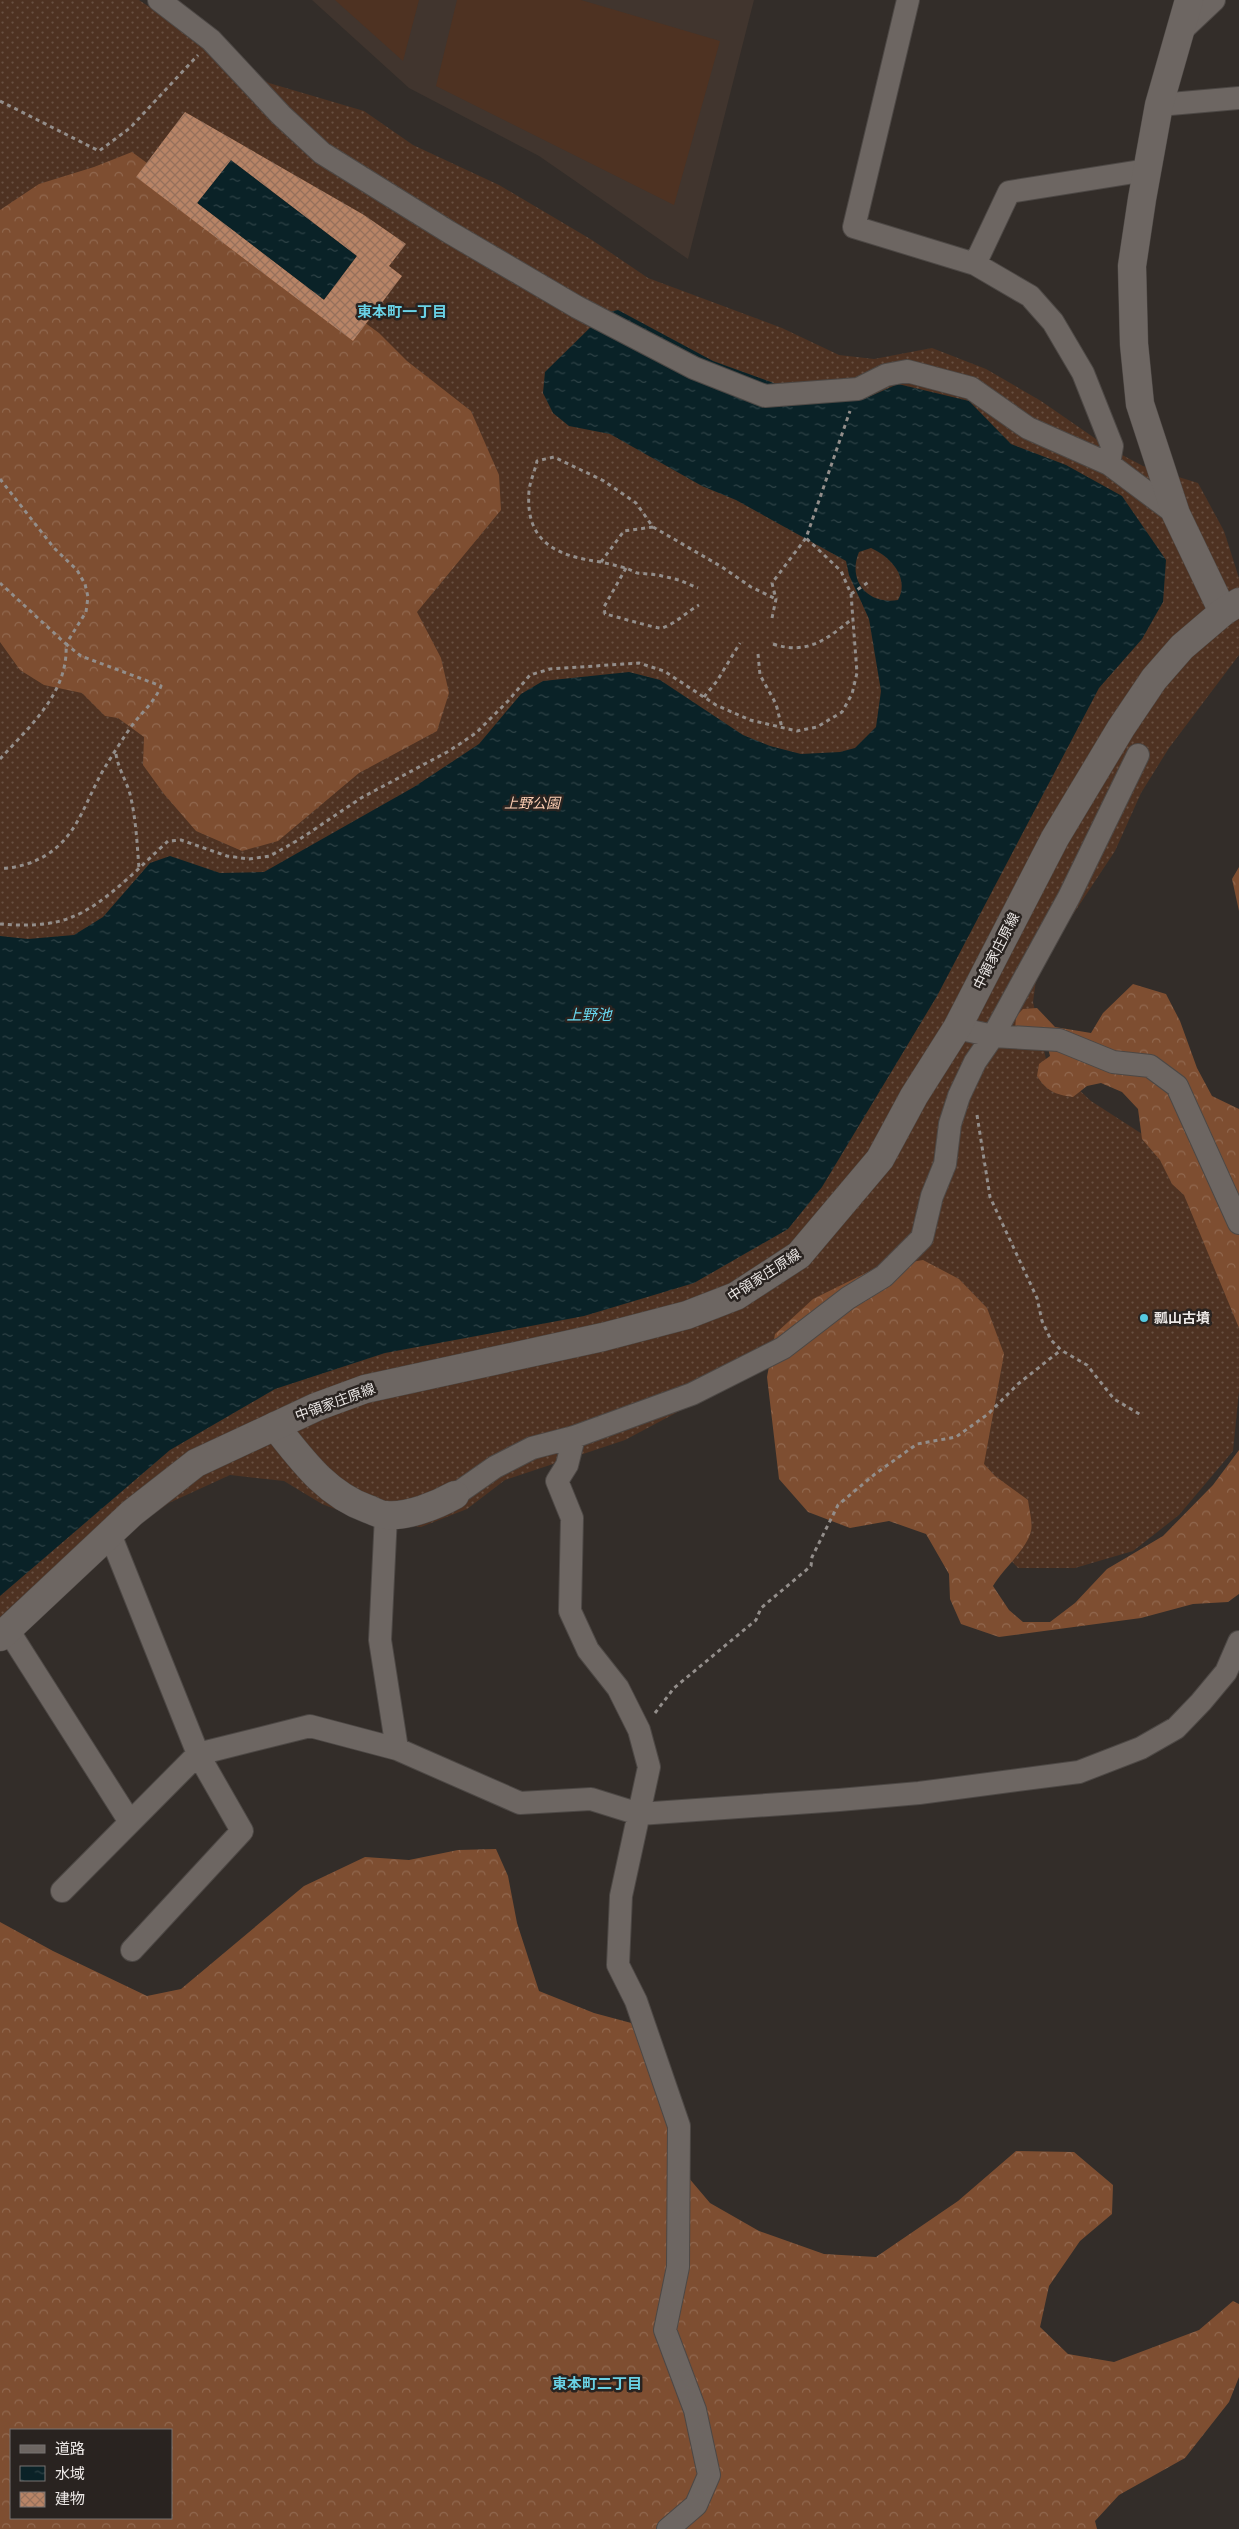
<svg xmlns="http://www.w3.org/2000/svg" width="1239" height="2529" font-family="Merriweather,'Noto Sans JP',serif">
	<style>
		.built { fill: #41352e }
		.grass { fill: url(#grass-dots) }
		.forest { fill: url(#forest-crowns); fill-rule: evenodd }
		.pitch { fill: #4e3222 }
		.water { fill: url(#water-ripples); fill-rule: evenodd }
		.building { fill: url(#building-cross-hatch); fill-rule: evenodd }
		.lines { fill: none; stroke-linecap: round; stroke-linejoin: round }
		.minor-casing { stroke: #4d4845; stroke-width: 24 }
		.tertiary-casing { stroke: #4d4845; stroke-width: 29 }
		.secondary-casing { stroke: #4d4845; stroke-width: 29 }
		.path { stroke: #938e8b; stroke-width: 3; stroke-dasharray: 4 4; stroke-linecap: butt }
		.minor { stroke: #6d6662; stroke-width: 22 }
		.tertiary { stroke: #6d6662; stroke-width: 28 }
		.secondary { stroke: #6d6662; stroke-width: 28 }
		.poi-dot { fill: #56c9e0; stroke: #292320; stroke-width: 2 }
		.labels { text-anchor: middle; stroke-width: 5; stroke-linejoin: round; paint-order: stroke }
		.park-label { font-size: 14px; font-style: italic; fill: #fdceb3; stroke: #292320 }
		.street-label { font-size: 14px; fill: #ede9e7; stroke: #292320 }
		.poi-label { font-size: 14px; font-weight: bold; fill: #ede9e7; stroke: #292320; text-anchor: start }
		.neighbourhood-label { font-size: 15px; font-weight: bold; fill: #69d1e5; stroke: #292320 }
		.water-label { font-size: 15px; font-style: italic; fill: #69daf1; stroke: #292320 }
	</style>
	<defs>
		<pattern id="grass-dots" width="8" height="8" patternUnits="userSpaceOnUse" patternTransform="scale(1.25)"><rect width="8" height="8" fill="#4e3222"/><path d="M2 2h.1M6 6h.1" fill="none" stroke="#685042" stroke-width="1.8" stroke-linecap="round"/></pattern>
		<pattern id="forest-crowns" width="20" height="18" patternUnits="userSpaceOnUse" patternTransform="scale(1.25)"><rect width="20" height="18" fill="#7e4e31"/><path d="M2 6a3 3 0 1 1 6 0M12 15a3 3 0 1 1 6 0" fill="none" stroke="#91684f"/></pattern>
		<pattern id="water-ripples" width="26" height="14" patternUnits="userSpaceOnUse" patternTransform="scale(1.25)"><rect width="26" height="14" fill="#0a2227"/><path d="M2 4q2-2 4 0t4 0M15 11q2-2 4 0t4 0" fill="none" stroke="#2e4246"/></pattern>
		<pattern id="building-cross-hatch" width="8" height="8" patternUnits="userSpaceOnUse" patternTransform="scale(1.25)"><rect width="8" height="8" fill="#b88466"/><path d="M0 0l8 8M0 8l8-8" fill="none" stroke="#96715c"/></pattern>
	</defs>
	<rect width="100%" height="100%" fill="#332d29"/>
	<!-- built -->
	<path class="built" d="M312,0h442l-66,259 -149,-103 -130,-68z"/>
	<!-- grass -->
	<path class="grass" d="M0,0h139l67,45 63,38 95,28 49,34 86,40 93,55 56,38 134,50 57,27 35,4 58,-11 54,21 55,32 68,47 34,18 55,17 26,48 15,47v77l-70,93 -28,45 -26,58 -47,71 -31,51 -4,29 13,57 45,42 79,51 69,135v104l-6,60 -54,64 -46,36 -58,17h-57l-33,-35 -41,-254 -223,110 -96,51 -120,40 -38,29 -46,18 -60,-8 -39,-15 -38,-23 -54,-6 -61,28 -76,54 -93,82z"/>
	<!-- forest -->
	<path class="forest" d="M132,152l247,181 28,28 64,50 28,64 2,35 -84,102 24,46 8,35 -12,38 -78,42 -81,68 -36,10 -46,-20 -32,-37 -21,-29 1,-28 -26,-19 -13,-2 -23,-23 -38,-8 -24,-15 -20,-28v-432l39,-26 55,-17z
		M1239,867v44l-7,-32z
		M1133,984l33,10 14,27 17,47 15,28 27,13v219l-55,-133 -12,-11 -12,-24 -18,-21 -4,-30 -16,-17 -21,-9 -14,3 -14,11c-18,-2 -27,-7 -36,-21l2,-12 11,-8 -2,-8 -33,-17 1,-15 7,-7 14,-1 18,19 36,6 12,-20z
		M923,1260l36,19 28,29 17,46 -20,110 11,12 33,24c1,9 5,23 3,31 -4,18 -29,39 -38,55l16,24 14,12h27l25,-19 32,-34 56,-33 50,-51 26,-35v144l-11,8 -35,2 -52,14 -142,19 -38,-13 -11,-25 -1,-25 -23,-40 -37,-13 -39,7 -42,-16 -29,-33 -12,-102 8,-43 38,-35 63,-31z
		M496,1849l12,27 9,47 22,68 55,22 41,11 53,153 22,26 49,28 65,23 52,3 82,-56 58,-50 58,1 39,33 -1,29 -32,27 -31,45 -9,41 28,27 46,8 85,-32 34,-29 6,3v73l-10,25 -44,56 -66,37 -24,26 2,8h-1097v-607l53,29 94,45 34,-7 123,-103 61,-29 44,3 49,-10zM11,2430h160v88h-160z"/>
	<!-- pitch -->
	<path class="pitch" d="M335,0h84l-16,61z
		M457,0h124l139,41 -46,164 -238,-119z"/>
	<!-- water -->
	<path class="water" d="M231,160l126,96 -33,44 -127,-97z
		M618,310l95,51 110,40 41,-2 34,-15 71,17 42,43 55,21 56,31 44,64 -3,42 -21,37 -43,49 -162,308 -115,191 -34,42 -94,54 -110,33 -199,37 -110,36 -105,61 -170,146v-660l28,3 46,-4 29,-18 47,-54 20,-7 50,17 44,-1 150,-85 65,-43 42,-50 22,-13 86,-9 31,8 83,55 27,11 31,8 39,-2 15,-4 21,-21 5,-36 -12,-72 -20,-44 -3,-14 -110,-61 -34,-14 -92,-52 -41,-8 -16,-13 -10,-20 2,-21 60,-59zM871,548c20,9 39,30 27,52 -30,5 -51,-19 -39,-48z"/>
	<!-- building -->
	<path class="building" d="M185,112l179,103 42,29 -17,22 13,10 -49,65 -217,-164zM231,160l126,96 -33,44 -127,-97z"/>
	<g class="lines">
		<defs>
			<path id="minor" d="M159,0l52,40 70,75 41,38 127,79 128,75 117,61 71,28 93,-7 28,-14 21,-4 64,17 57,40 81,36 67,50
				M908,0l-54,227 121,37 55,32 23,26 30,51 29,73 -3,18
				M1179,33l35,-33
				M1159,105l80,-7
				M975,264l34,-72 138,-22
				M957,1028l36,8 66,4 54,22 37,4 27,20 62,137
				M574,1437l-7,28 -10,16 15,37 -2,93 18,39 30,38 21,42 10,37 -28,129 -3,69 18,36 43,125 -1,141 -13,63 30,80 14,65 -13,30 -28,24
				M455,1495l40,-28 37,-19 42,-11 118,-43 91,-46 65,-50 36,-22 38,-38 10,-42 13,-32 5,-40 9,-28 16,-34 18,-26 76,-139 69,-142
				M386,1515l-6,125 17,109
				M110,1534l88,220 44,77 -110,119
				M8,1630l122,192
				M62,1891l136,-137 112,-28 87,23 123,54 71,-4 48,15 200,-14 80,-7 160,-21 62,-24 35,-20 25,-26 25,-30 13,-30"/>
			<path id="tertiary" d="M1189,0l-30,105 -17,94 -10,67 2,78 6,60 36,110 47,98
				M275,1426c27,34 51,68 93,83 6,2 12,6 18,6 22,2 51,-10 69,-20"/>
			<path id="secondary" d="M0,1637l132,-124 64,-50 120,-56 49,-18 238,-52 84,-22 49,-19 63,-41 81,-96 34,-63 43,-68 98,-190 66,-110 33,-49 28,-32 41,-35 16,-10"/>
		</defs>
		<!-- minor casing -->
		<use href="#minor" class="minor-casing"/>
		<!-- tertiary casing -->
		<use href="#tertiary" class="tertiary-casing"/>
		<!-- secondary casing -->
		<use href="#secondary" class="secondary-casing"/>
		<!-- path -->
		<path class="path" d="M0,101l99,50 31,-23 68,-73
			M0,479l54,69 23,22 8,14 3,13 -2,15 -20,32 -66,-61
			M653,527l-29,4 -23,31 25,6 11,5 21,2 21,5 19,8
			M601,562c-44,-6 -76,-19 -72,-71 1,-10 6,-20 8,-30l17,-4 50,24 32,22 17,24 69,40 29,20 25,12
			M626,568l-22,39 1,7c10,2 52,15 57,14 13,-4 26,-17 37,-23
			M851,594l19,-13
			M772,618l4,-19 -4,-16 34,-45 44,-127
			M773,644c34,11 53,-4 79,-25
			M758,654l2,21 16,29 6,24
			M704,697l13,-16 23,-38
			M116,754c2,14 10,26 14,40 6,25 7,49 9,74
			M0,759c30,-33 69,-67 66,-115l15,12 80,30c-6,15 -17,24 -27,37 -10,13 -20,30 -29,44 -23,39 -28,78 -75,96 -10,3 -20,6 -30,5
			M0,924c23,2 51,2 72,-7 32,-12 71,-53 96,-76l13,-1 46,16 22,3 21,-3 30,-17 61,-41 88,-47 27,-18 32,-32 22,-26 20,-6 89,-6 25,8 52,34 34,15 47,11 20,-4 25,-15 10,-18 5,-21 -6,-79 -10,-23 -35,-33
			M977,1115l13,82 47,101 5,23 9,19 10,10 26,15 27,34 27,16
			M655,1713l19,-25 82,-68 5,-12 50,-42 1,-9 26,-52 37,-31 42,-30 39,-7 32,-23 30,-30 43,-34"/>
		<!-- minor -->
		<use href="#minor" class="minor"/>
		<!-- tertiary -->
		<use href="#tertiary" class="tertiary"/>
		<!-- secondary -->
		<use href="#secondary" class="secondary"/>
	</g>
	<!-- markers -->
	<circle class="poi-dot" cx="1144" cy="1318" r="5"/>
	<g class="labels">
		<!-- park labels -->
		<g class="park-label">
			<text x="532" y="808">上野公園</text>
		</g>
		<!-- street labels -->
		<g class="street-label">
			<text transform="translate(996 951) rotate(-63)" y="5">中領家庄原線</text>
			<text transform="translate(764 1275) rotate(-33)" y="5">中領家庄原線</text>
			<text transform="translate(335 1402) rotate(-20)" y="5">中領家庄原線</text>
		</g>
		<!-- poi labels -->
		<g class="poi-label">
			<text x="1154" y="1323">瓢山古墳</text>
		</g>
		<!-- neighbourhood labels -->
		<g class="neighbourhood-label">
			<text x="402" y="317">東本町一丁目</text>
			<text x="597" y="2389">東本町二丁目</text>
		</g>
		<!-- water labels -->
		<g class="water-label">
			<text x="589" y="1020">上野池</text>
		</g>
	</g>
	<!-- legend -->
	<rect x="10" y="2429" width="162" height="90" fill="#292320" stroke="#777270"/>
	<rect x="20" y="2445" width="25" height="8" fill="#6d6662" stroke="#777270"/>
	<text x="55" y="2454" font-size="15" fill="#ede9e7">道路</text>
	<rect x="20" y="2466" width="25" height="15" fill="url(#water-ripples)" stroke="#777270"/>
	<text x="55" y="2479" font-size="15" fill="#ede9e7">水域</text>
	<rect x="20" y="2492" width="25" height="15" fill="url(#building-cross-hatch)" stroke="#777270"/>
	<text x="55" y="2504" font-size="15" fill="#ede9e7">建物</text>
</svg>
